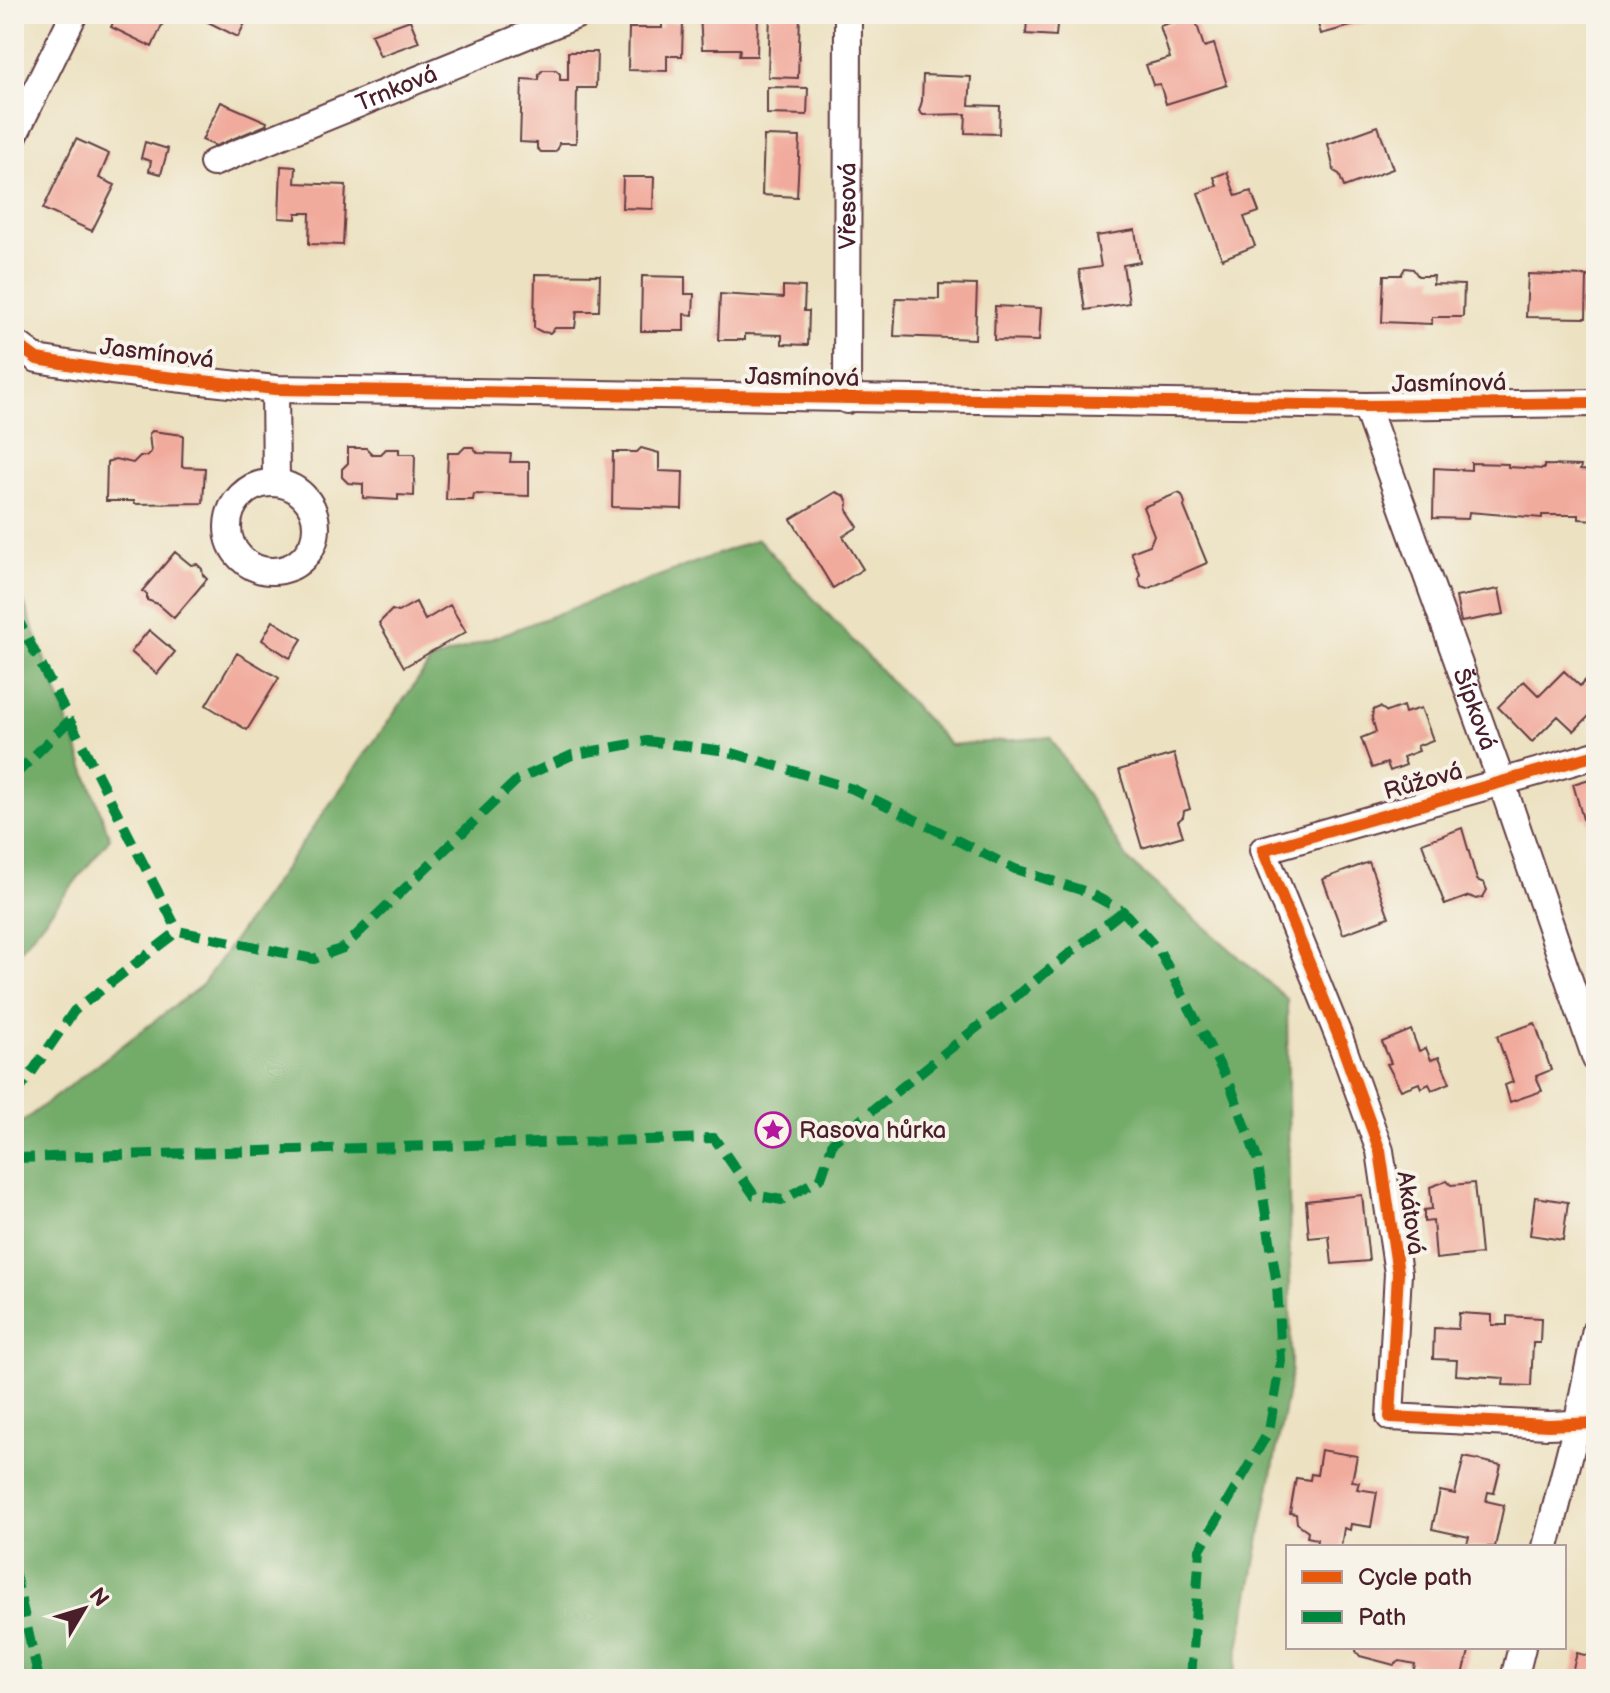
<svg xmlns="http://www.w3.org/2000/svg" width="1610" height="1693" font-family="'Balsamiq Sans',sans-serif">
	<style>
		.forest { fill: #73ab69; stroke: #5e654a; stroke-width: 2 }
		.building { fill: #f1ab9d }
		.lines { fill: none; stroke-linecap: round; stroke-linejoin: round }
		.minor-casing { stroke: #623c42; stroke-width: 30 }
		.minor { stroke: #fff; stroke-width: 26 }
		.quiet { stroke: #00873e; stroke-width: 10; stroke-dasharray: 20 10; stroke-linecap: butt }
		.cycleway-casing { stroke: #f7f3e8; stroke-width: 17 }
		.cycleway { stroke: #e8590c; stroke-width: 12 }
		.labels { text-anchor: middle; stroke-width: 8; stroke-linejoin: round; paint-order: stroke }
		.street-label { font-size: 24px; fill: #4a1f2b; stroke: #f7f3e8 }
		.poi-label { font-size: 24px; fill: #4a1f2b; stroke: #f7f3e8; text-anchor: start }
	</style>
	<rect width="100%" height="100%" fill="#f7f3e8"/>
	<filter id="ink" filterUnits="userSpaceOnUse"><feTurbulence type="fractalNoise" baseFrequency=".0125" numOctaves="2"/><feDisplacementMap in="SourceGraphic" scale="16" xChannelSelector="R" yChannelSelector="G"/><feConvolveMatrix kernelMatrix="1 2 1 2 8 2 1 2 1" color-interpolation-filters="sRGB"/></filter>
	<filter id="wash" filterUnits="userSpaceOnUse"><feTurbulence type="fractalNoise" baseFrequency=".006" numOctaves="4" result="noise"/><feDisplacementMap in="SourceGraphic" scale="32" xChannelSelector="R" yChannelSelector="G"/><feGaussianBlur stdDeviation="1.8" result="paint"/><feColorMatrix in="noise" values="0 0 0 0 0 0 0 0 0 0 0 0 0 0 0 0 0 1.4 0 .05"/><feComposite in="paint" operator="in"/></filter>
	<g filter="url(#wash)">
		<rect width="100%" height="100%" fill="#ece1c1"/>
		<!-- forest -->
		<path class="forest" d="M758,539l192,206 100,-8 78,123 159,139 4,375 -58,305h-1219v-551l188,-143 229,-324z
			M14,576l96,262 -96,120z"/>
		<g id="blocks">
			<!-- building -->
			<path class="building" d="M117,14h50l-15,33 -41,-20z
				M192,14h44l11,5 -9,18z
				M700,14h58l-1,42h-18l1,-7h-38z
				M770,14h30l-2,64 -30,-1z
				M988,14h70l-2,22 -30,-2 1,-15 -39,-2z
				M1315,14h53l2,7 -49,13z
				M1194,15l10,32 10,-3 13,41 -61,19 -6,-20 -7,1 -7,-20 24,-7 -10,-32z
				M410,20l9,22 -39,14 -9,-22z
				M662,22h21l-1,34h-15v15l-39,-1 1,-42h33z
				M568,52h29l-1,36h-19l-1,55h-17l-1,6 -4,3h-13l-4,-4v-5l-17,-1 2,-63 17,1v-6l4,-4h13l4,4v6h8z
				M923,75l48,2 -2,28 31,1 -1,28 -34,-1 1,-19 -43,1 -4,-4 3,-10z
				M767,87l41,1 -1,27 -40,-1z
				M221,102l46,20 -1,3 -50,21 -14,-6z
				M1378,126l15,43 -49,18 -5,-13 -5,-3 -6,-27z
				M764,136l36,1 -3,60 -35,-2z
				M76,139l33,15 -10,24 16,7 -23,46 -49,-22z
				M145,142l23,7 -7,25 -12,-3 2,-10 -10,-3z
				M281,166l15,1 -1,16 51,2 -3,60 -34,-1 1,-31h-14v6l-17,-1z
				M1227,172l9,24 15,-5 8,21 -15,5 11,29 -33,13 -24,-66 19,-7 -3,-9z
				M623,177h31l-1,32 -31,-1z
				M1135,230l5,32 -17,3 6,38 -44,7 -6,-40 22,-3 -5,-31z
				M1405,268l8,1 5,7h16l-1,8 31,1 -1,32h-31v7l-50,-2 2,-47h17z
				M535,274l65,1 -1,36h-22l-2,17h-20l-5,5 -8,-1 -8,-4z
				M1528,274l59,2 -1,42 -60,-1z
				M642,276l43,1v17h9l-1,21 -9,-1v17h-43z
				M939,284l38,1 -2,54 -81,-3 2,-38 43,1z
				M783,286l22,1 -1,24h5l-1,34 -26,-1v-9l-37,-1v6h-27l2,-46 63,4z
				M995,306l46,2 -2,33 -45,-1z
				M152,431l31,4 -1,32 23,1 -2,35 -69,1v-3h-28l1,-39 8,-3 18,4 7,-7h6l5,-4 -2,-18z
				M465,447h8l5,6 33,1 -1,8h19v34l-55,-2 -1,6h-27l2,-47h11z
				M348,448h18l6,6h9l5,-5h13v5h16l-1,42 -16,-1v5l-35,-2v-14l-15,-1 -6,-6v-8l6,-6z
				M641,448l18,5v18l24,1 -1,37 -70,-2 1,-55h24z
				M1471,463l37,1v3l36,2v-4l37,1 -1,4 16,1v49l-17,-1v-4h-37v3l-73,-6 -1,7 -35,-1 1,-50 37,2z
				M836,492l9,4 3,7 -1,7 11,17 -15,9 20,33 -30,19 -42,-69z
				M1178,493l4,2 3,8 -1,4 23,56 -60,26 -6,-2 -2,-8 1,-5 -9,-22 19,-7 4,-10 -11,-28z
				M175,552l16,13 6,-1 5,5 1,6 4,4 -33,39 -16,-14 -11,-4v-6l-5,-3z
				M1499,589l5,25 -43,8 -5,-25z
				M416,602l9,18 25,-15 16,27 -62,35 -25,-44 13,-13 6,2z
				M273,621l29,18 -12,19 -28,-18z
				M149,630l26,22 -18,22 -26,-22z
				M237,653l42,25 -32,52 -41,-25z
				M1596,669v40l-22,22 -16,-15 -26,26 -34,-35 26,-26 15,15 25,-25 16,15z
				M1403,706l2,7 16,-5 12,32 -16,6 2,5 -16,6 3,8 -16,6 -3,-8 -15,5 -11,-30 15,-6 -4,-14 1,-8 7,-3 7,5z
				M1174,754l16,55 -6,2 -1,6 -5,4 5,15 -41,12 -23,-78z
				M1596,777v67h-1l-8,-26 -4,1 -10,-35z
				M1462,828l15,52 7,3 3,7 -4,7 -6,2 -8,-3 -24,9 -23,-62z
				M1369,862l20,55 -46,17 -20,-55z
				M1535,1023l16,47 -15,6 6,15 -32,11 -5,-17 8,-3 -16,-46z
				M1411,1030l8,21 7,-3 5,12 8,-3 11,26 -18,7 -3,-6 -8,4 -2,-5 -18,7 -14,-26 4,-1 -9,-21z
				M1447,1181l4,4 23,-2 7,71 -45,5 -3,-38 -9,1v-12l8,-1 -2,-22z
				M1362,1195l7,66 -37,3 -3,-28 -20,2 -3,-37z
				M1535,1197l33,5 -5,38 -33,-5z
				M1459,1313l33,2v10h15v-9l34,2 -1,25h-7l-2,43 -28,-1 1,-7 -48,-3 1,-15 -24,-1 1,-31 24,1z
				M1321,1450l36,6 -5,25 7,1 -2,7 20,3 -6,35 -20,-3 -1,6 -6,-2 -3,19h-25l1,-8 -10,-2 1,-6 -11,-8 -1,-9 -6,-1 6,-35 14,2 1,-6 6,1z
				M1464,1457l37,8 -7,28 -6,-1 -2,9 18,4 -9,42h-29l3,-10 -37,-8 8,-38 15,3z
				M1357,1647h113l-8,32h-50l3,-15 -15,-3 -6,4 -34,-9 -4,-5z
				M1577,1653l19,5v21h-26z"/>
		</g>
	</g>
	<g filter="url(#ink)">
		<use href="#blocks" fill-opacity="0" stroke="#623c42" stroke-width="2"/>
		<g class="lines">
			<defs>
				<g id="minor">
					<path d="M14,135l60,-121"/>
					<path id="s1" d="M213,163l366,-149"/>
					<path d="M14,342l23,17 74,12 164,18 1091,17 230,-3"/>
					<path d="M275,389l1,94"/>
					<path id="s2" d="M847,400l1,-386"/>
					<path id="s3" d="M1366,406l135,375 95,278"/>
					<circle cx="272" cy="527" r="44"/>
					<path d="M1596,755l-333,95 76,187 41,114 18,122 -8,144 158,8 48,-2"/>
					<path d="M1546,1547l31,-122 19,-95"/>
					<path d="M1514,1679l8,-32"/>
				</g>
			</defs>
			<!-- minor casing -->
			<use href="#minor" class="minor-casing"/>
			<!-- minor -->
			<use href="#minor" class="minor"/>
			<!-- quiet -->
			<path class="quiet" d="M14,612l164,319
				M14,776l56,-56
				M14,1098l60,-87 104,-80 136,28 29,-11 174,-168 55,-25 75,-14 79,10 127,38 162,80 72,23 36,19 37,41 71,135 26,71 20,127 4,76 -12,70 -69,118 -9,130
				M14,1158l700,-20 40,57 28,5 39,-22 12,-36 290,-231
				M14,1570l25,109"/>
			<defs>
				<path id="cycleway" d="M14,342l23,17 74,12 164,18 1091,17 230,-3
					M1596,755l-333,95 76,187 41,114 18,122 -8,144 158,8 48,-2"/>
			</defs>
			<!-- cycleway casing -->
			<use href="#cycleway" class="cycleway-casing"/>
			<!-- cycleway -->
			<use href="#cycleway" class="cycleway"/>
		</g>
	</g>
	<!-- icons -->
	<defs>
		<symbol id="sight-ring" viewBox="-11 -11 22 22"><circle r="9.5" fill="#f7f3e8" stroke="#b5179e" stroke-width="1.5"/><path d="M0-6L1.8-2.2L6-1.7L2.9 1.2L3.7 5.4L0 3.3L-3.7 5.4L-2.9 1.2L-6-1.7L-1.8-2.2Z" fill="#b5179e"/></symbol>
	</defs>
	<g fill-rule="evenodd">
		<use href="#sight-ring" x="753" y="1110" width="40" height="40"/>
	</g>
	<g class="labels">
		<!-- street labels -->
		<g class="street-label">
			<text dy="8" stroke="none"><textPath href="#s1" startOffset="198">Trnková</textPath></text>
			<text dy="8" stroke="none"><textPath href="#s2" startOffset="194">Vřesová</textPath></text>
			<text transform="translate(157 353) rotate(7)" y="8">Jasmínová</text>
			<text transform="translate(802 377) rotate(1)" y="8">Jasmínová</text>
			<text transform="translate(1449 383) rotate(-1)" y="8">Jasmínová</text>
			<text dy="8" stroke="none"><textPath href="#s3" startOffset="322">Šípková</textPath></text>
			<text transform="translate(1423 781) rotate(-16)" y="8">Růžová</text>
			<text transform="translate(1411 1213) rotate(82)" y="8">Akátová</text>
		</g>
		<!-- poi labels -->
		<g class="poi-label">
			<text x="799" y="1138">Rasova hůrka</text>
		</g>
	</g>
	<!-- margin -->
	<rect width="1610" height="1693" fill="none" stroke="#f7f3e8" stroke-width="48"/>
	<!-- legend -->
	<rect x="1286" y="1545" width="280" height="104" fill="#f7f3e8" stroke="#b29e9c" stroke-width="2"/>
	<rect x="1302" y="1571" width="40" height="12" fill="#e8590c" stroke="#b29e9c" stroke-width="2"/>
	<text x="1358" y="1585" font-size="24" fill="#4a1f2b">Cycle path</text>
	<rect x="1302" y="1611" width="40" height="12" fill="#00873e" stroke="#b29e9c" stroke-width="2"/>
	<text x="1358" y="1625" font-size="24" fill="#4a1f2b">Path</text>
	<!-- north arrow -->
	<g transform="translate(84 1609) rotate(52)" stroke="#f7f3e8" stroke-width="6" paint-order="stroke">
	<path d="M0-6L14 30L0 20L-14 30Z" fill="#4a1f2b"/>
	<text y="-12" font-size="22" font-weight="bold" text-anchor="middle" fill="#4a1f2b">N</text>
	</g>
</svg>
